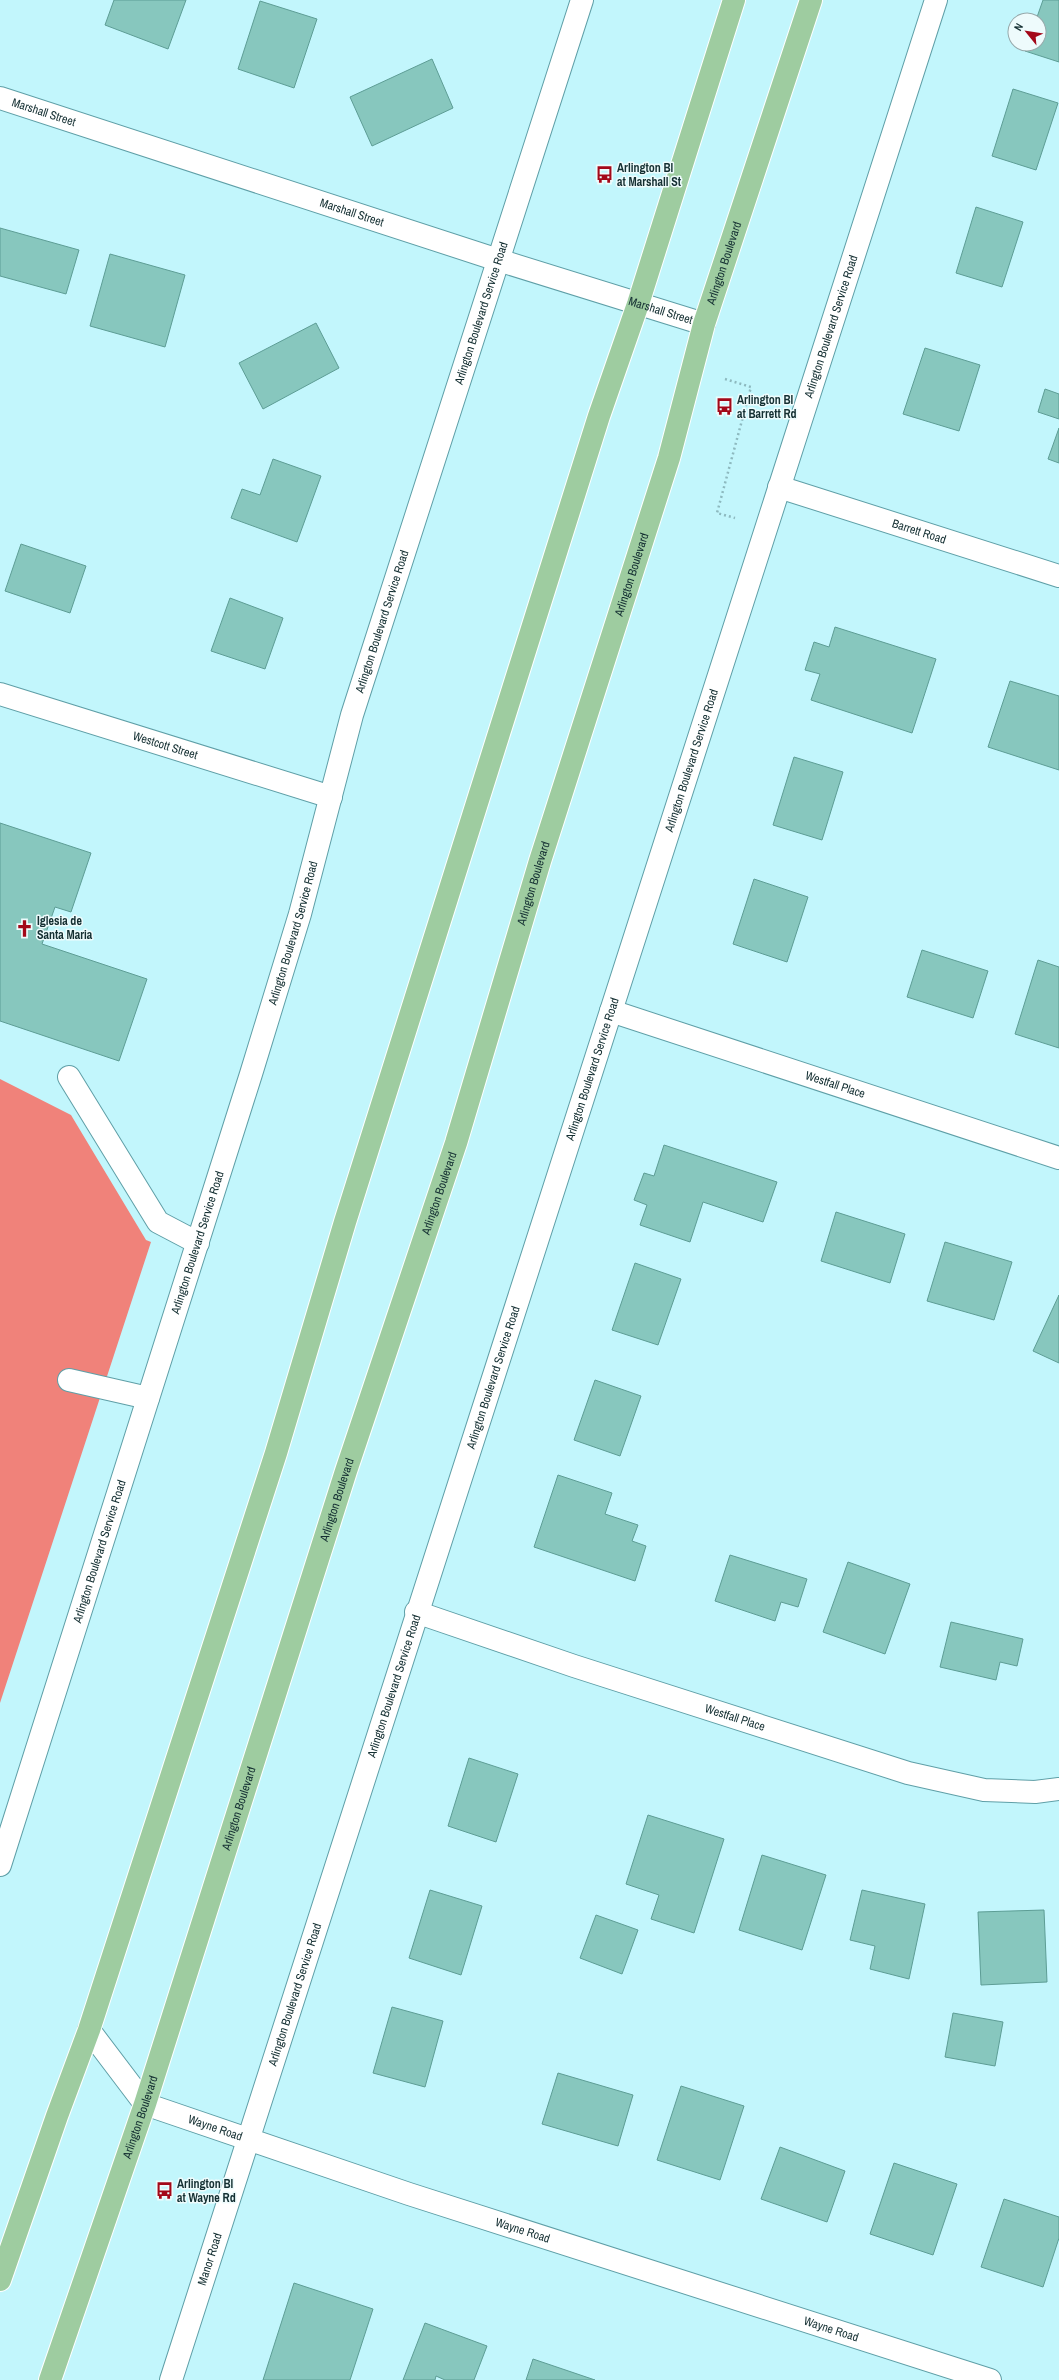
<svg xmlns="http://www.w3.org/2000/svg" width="1059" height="2380" font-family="'Archivo Narrow',sans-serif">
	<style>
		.forest { fill: #f0827a }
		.building { fill: #87c7be; stroke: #5d9d95 }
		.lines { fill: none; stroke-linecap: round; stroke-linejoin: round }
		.service-casing { stroke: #5f9fa7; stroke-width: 24 }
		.minor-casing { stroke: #5f9fa7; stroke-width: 24 }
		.trunk-casing { stroke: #fff; stroke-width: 24 }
		.path { stroke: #8db9bf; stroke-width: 2.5; stroke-dasharray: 2 3; stroke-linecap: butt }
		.service { stroke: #fff; stroke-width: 22 }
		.minor { stroke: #fff; stroke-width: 22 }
		.trunk { stroke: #9ecca0; stroke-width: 22 }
		.labels { text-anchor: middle; stroke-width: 3; stroke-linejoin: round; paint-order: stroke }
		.street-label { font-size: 12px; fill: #142f32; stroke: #eefbfc }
		.poi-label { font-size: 12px; font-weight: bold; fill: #142f32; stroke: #eefbfc; text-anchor: start }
	</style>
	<rect width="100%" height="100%" fill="#c2f6fc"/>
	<!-- forest -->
	<path class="forest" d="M0,1079l71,36 75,125 5,2 -151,461z"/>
	<!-- building -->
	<path class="building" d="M114,0h72l-18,49 -63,-24z
		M1043,0h16v62l-34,-11 2,-7h12v-24h-3z
		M260,1l57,18 -23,69 -56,-19z
		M432,59l21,49 -81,38 -22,-49z
		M1013,89l45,14 -22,67 -44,-14z
		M976,207l47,15 -21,65 -46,-14z
		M0,228l79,22 -13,44 -66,-18z
		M110,254l75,21 -20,72 -75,-21z
		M316,323l23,45 -76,41 -24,-46z
		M925,348l55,17 -21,66 -56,-17z
		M1045,389l14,5v25l-21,-7z
		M1059,428v35l-11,-4z
		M273,459l48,17 -24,66 -66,-24 11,-29 18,6z
		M21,544l65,22 -16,47 -65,-22z
		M230,598l53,20 -18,51 -54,-18z
		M835,627l101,32 -24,74 -101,-33 9,-26 -15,-4 9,-28 15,5z
		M1010,681l49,15v74l-71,-23z
		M794,757l49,15 -21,68 -49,-15z
		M0,823l91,30 -20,59 -16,-5 -13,37 105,35 -28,82 -119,-40z
		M754,879l54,18 -21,65 -54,-18z
		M922,950l66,21 -15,47 -66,-21z
		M1038,960l21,7v81l-44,-14z
		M664,1145l113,37 -14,40 -60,-20 -13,40 -50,-17 7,-20 -13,-5 10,-27 10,3z
		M836,1212l69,22 -15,49 -69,-22z
		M945,1242l67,20 -18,58 -67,-19z
		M635,1263l46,16 -23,66 -46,-15z
		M1059,1295v68l-26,-12z
		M595,1380l46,16 -21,60 -46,-16z
		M558,1475l54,18 -7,21 33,11 -6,16 14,5 -11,35 -101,-34z
		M730,1555l77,24 -9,28 -17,-5 -6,19 -60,-20z
		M848,1562l62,22 -25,70 -62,-22z
		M951,1622l72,17 -6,27 -17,-4 -4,18 -56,-13z
		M469,1758l49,16 -22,68 -48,-16z
		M648,1815l76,24 -30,94 -43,-14 8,-24 -33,-11z
		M762,1855l64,20 -24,75 -63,-20z
		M430,1890l52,16 -21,69 -52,-17z
		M862,1890l63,14 -16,75 -39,-10 5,-23 -25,-6z
		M1044,1910l3,72 -66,3 -3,-73z
		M596,1915l42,15 -16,44 -42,-16z
		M392,2007l51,14 -18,66 -52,-14z
		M953,2013l50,9 -8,44 -50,-9z
		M558,2073l75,22 -15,51 -76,-22z
		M681,2086l63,20 -24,74 -63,-20z
		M780,2147l65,24 -18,51 -66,-23z
		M894,2163l63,21 -24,71 -63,-21z
		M1004,2199l55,18v21l-16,49 -62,-20z
		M294,2283l79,26 -23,71h-87z
		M425,2323l62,23 -13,34h-29l-9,-4 -1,4h-32z
		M533,2359l62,21h-69z"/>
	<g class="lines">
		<defs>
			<path id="service" d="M69,1077l89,145 40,21
				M69,1380l79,18"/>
			<g id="minor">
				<path id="s1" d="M0,98l498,162 206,64"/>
				<path id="s2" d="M779,487l280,89"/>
				<path id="s3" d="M0,694l331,103"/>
				<path id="s4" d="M611,1011l448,147"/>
				<path id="s5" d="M416,1612l158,54 334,107 76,17 51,2 24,-3"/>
				<path id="s6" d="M0,1865l251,-791 49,-160 52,-199 230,-715"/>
				<path id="s7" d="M89,2030l56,74 264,90 581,186"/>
				<path id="s8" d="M171,2380l765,-2380"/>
			</g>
			<g id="trunk">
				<path d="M0,2280l57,-164 32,-86 187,-577 69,-231 254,-806 39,-112 96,-304"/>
				<path id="s9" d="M50,2380l95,-276 201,-633 110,-328 84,-282 129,-403 35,-134 107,-324"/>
			</g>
		</defs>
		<!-- service casing -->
		<use href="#service" class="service-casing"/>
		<!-- minor casing -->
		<use href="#minor" class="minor-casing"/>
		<!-- trunk casing -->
		<use href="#trunk" class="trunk-casing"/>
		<!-- path -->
		<path class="path" d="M725,379l26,8 -34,126 18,5"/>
		<!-- service -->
		<use href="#service" class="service"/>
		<!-- minor -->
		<use href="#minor" class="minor"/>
		<!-- trunk -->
		<use href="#trunk" class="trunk"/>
	</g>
	<!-- icons -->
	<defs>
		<symbol id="bus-bare" viewBox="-9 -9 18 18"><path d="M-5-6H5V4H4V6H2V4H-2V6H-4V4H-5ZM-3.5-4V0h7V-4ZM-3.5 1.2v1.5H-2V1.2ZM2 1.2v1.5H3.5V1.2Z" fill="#a30819" stroke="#eefbfc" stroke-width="2.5" paint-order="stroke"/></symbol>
		<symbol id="church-bare" viewBox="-9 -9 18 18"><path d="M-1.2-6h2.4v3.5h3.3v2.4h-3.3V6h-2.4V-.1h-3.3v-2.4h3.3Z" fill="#a30819" stroke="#eefbfc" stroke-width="2.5" paint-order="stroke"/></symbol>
	</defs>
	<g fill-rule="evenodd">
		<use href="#bus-bare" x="592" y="162" width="25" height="25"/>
		<use href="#bus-bare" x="712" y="394" width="25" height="25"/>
		<use href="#church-bare" x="12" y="916" width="25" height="25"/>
		<use href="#bus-bare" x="152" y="2178" width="25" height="25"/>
	</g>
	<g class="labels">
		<!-- street labels -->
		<g class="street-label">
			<text dy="4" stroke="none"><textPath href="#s1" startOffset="46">Marshall Street</textPath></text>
			<text dy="4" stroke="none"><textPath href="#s1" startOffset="370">Marshall Street</textPath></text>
			<text dy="4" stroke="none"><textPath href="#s9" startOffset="2222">Arlington Boulevard</textPath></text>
			<text dy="4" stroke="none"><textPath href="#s1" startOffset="694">Marshall Street</textPath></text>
			<text dy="4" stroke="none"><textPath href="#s6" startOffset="1625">Arlington Boulevard Service Road</textPath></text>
			<text dy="4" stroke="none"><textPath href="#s8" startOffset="2157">Arlington Boulevard Service Road</textPath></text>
			<text dy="4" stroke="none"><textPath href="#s2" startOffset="147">Barrett Road</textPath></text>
			<text dy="4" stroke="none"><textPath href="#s9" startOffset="1897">Arlington Boulevard</textPath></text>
			<text dy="4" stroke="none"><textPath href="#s6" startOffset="1301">Arlington Boulevard Service Road</textPath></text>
			<text dy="4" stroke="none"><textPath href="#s3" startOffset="173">Westcott Street</textPath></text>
			<text dy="4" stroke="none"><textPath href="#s8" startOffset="1701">Arlington Boulevard Service Road</textPath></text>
			<text dy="4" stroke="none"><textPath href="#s9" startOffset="1573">Arlington Boulevard</textPath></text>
			<text dy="4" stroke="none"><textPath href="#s6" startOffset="977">Arlington Boulevard Service Road</textPath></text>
			<text dy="4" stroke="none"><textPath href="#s8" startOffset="1377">Arlington Boulevard Service Road</textPath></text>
			<text dy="4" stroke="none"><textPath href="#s4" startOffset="236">Westfall Place</textPath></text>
			<text dy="4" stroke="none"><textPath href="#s9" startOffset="1249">Arlington Boulevard</textPath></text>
			<text dy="4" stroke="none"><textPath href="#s6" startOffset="653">Arlington Boulevard Service Road</textPath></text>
			<text dy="4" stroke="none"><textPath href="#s8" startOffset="1053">Arlington Boulevard Service Road</textPath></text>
			<text dy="4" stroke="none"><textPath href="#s9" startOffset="926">Arlington Boulevard</textPath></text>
			<text dy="4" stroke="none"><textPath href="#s6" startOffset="329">Arlington Boulevard Service Road</textPath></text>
			<text dy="4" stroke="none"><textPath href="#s8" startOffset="729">Arlington Boulevard Service Road</textPath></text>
			<text dy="4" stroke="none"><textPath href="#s5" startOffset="336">Westfall Place</textPath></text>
			<text dy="4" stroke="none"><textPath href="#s9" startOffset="602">Arlington Boulevard</textPath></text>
			<text dy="4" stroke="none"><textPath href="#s8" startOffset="405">Arlington Boulevard Service Road</textPath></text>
			<text dy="4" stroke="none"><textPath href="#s9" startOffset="278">Arlington Boulevard</textPath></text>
			<text dy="4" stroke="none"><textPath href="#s7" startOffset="167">Wayne Road</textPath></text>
			<text dy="4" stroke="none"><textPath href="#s7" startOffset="491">Wayne Road</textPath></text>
			<text dy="4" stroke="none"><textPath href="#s8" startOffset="127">Manor Road</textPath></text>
			<text dy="4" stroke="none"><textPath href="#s7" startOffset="815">Wayne Road</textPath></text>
		</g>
		<!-- poi labels -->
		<g class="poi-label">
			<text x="617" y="172">Arlington Bl<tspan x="617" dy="14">at Marshall St</tspan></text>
			<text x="737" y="404">Arlington Bl<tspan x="737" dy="14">at Barrett Rd</tspan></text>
			<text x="37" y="925">Iglesia de<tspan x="37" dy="14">Santa Maria</tspan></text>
			<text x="177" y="2188">Arlington Bl<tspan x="177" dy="14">at Wayne Rd</tspan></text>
		</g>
	</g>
	<!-- north arrow -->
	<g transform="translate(1027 32) rotate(300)"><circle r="19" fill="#eefbfc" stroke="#97a9ab"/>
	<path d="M0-3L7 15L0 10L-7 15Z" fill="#a30819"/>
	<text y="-6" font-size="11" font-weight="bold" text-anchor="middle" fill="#142f32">N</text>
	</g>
</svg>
